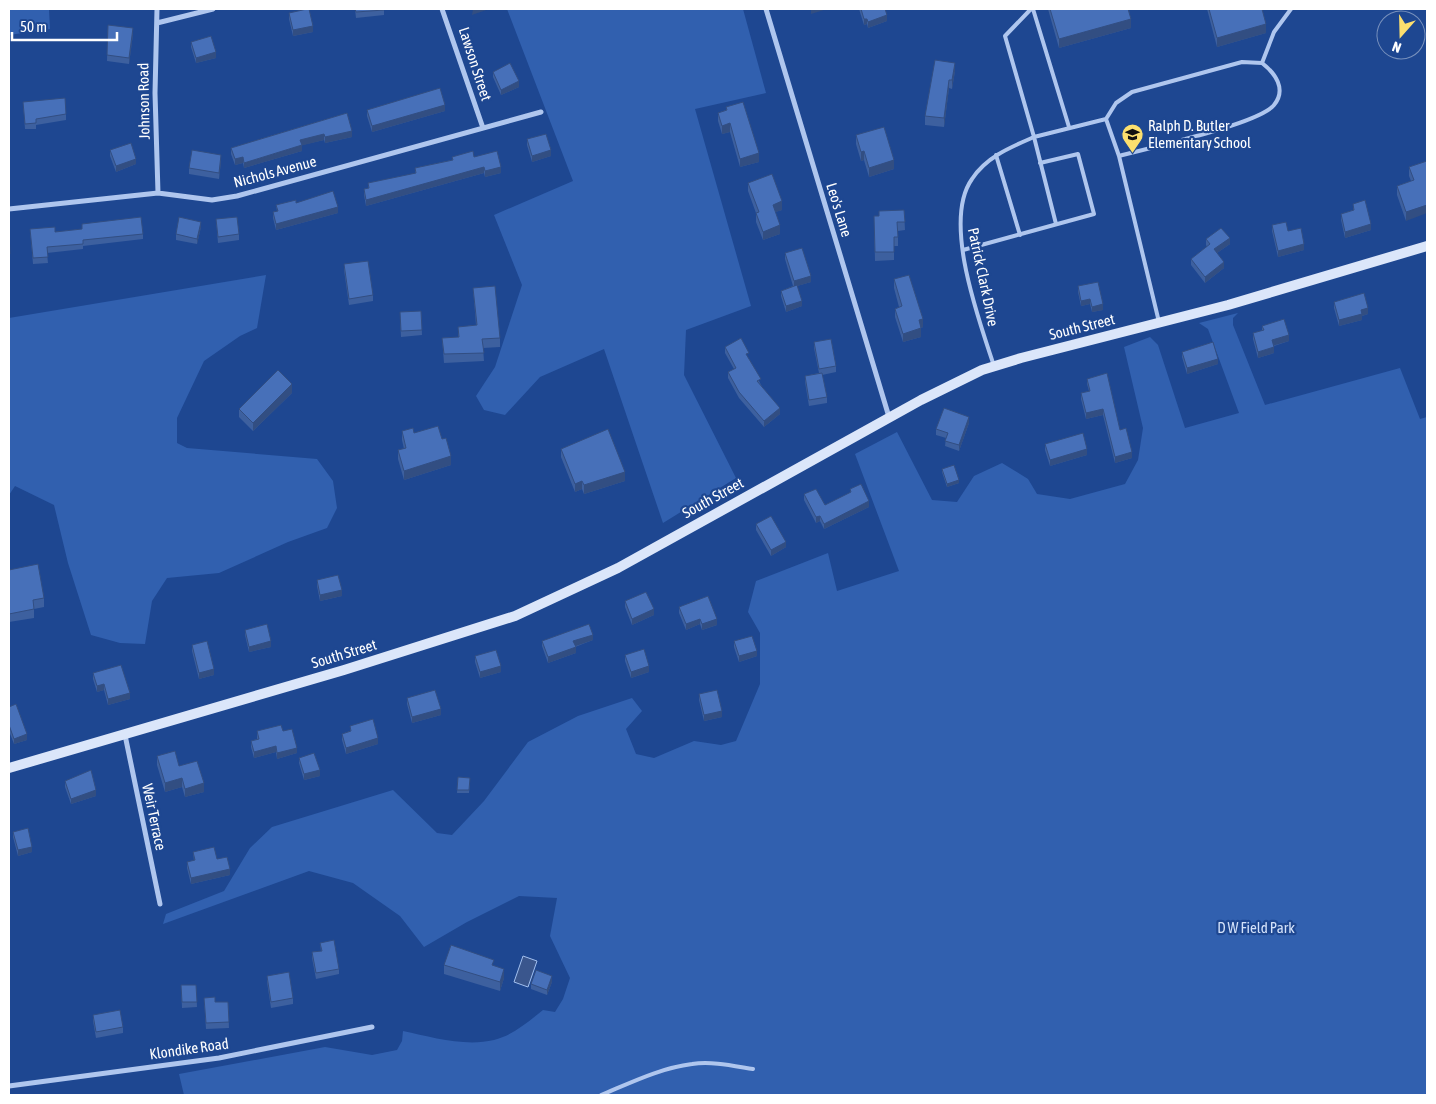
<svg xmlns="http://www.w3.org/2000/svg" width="1436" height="1104" font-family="'Asap Condensed',sans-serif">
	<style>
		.green { fill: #3160af }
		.water { fill: #3a568d; stroke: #a2c0ef }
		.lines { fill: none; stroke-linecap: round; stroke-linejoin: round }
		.lane { stroke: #afc6ee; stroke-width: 4 }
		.street { stroke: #afc6ee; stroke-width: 5 }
		.secondary { stroke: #dbe6fa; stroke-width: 10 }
		.wall { fill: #3d609f }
		.shaded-wall { fill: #324e82 }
		.building { fill: #4770b9; stroke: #324e82 }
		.labels { text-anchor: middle; stroke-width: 4.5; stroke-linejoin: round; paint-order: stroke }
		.street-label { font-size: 15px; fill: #fff; stroke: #1e4791 }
		.poi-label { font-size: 15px; fill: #fff; stroke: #1e4791; text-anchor: start }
		.park-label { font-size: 15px; fill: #d4e2fa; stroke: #1e4791 }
	</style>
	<rect width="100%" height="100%" fill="#1e4791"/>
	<!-- green -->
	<path class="green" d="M9,9h40l1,20 -41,6z
		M507,9h236l23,84 -71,16 56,197 -65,24 -2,45 52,103 -73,45 -59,-174 -64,28 -35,38 -21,-5 -8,-14 19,-29 27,-82 -28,-70 79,-34z
		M266,275l-9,53 -17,8 -36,25 -27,57v25l10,5 130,11 16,22 4,27 -10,20 -39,14 -69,31 -52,5 -15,23 -7,43 -25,-1 -29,-8 -23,-72 -14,-58 -39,-19 -6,9v-177z
		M1238,313l-5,5v7l32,80 135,-37 20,51 7,-2v678h-1243l-5,-21 146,-27 47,8 25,-5 5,-9 1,-10c28,6 62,16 91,9 19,-5 34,-18 49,-30l12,2 8,-13 7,-21 -20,-42 7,-38 -38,-2 -52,26 -43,25 -24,-31 -47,-33 -44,-12 -146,53 3,-10 58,-23 26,-43 22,-21 121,-37 44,43 15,2 32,-34 44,-59 50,-26 54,-18 10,13 -16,18 10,25 18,4 40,-17 27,4 15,-4 24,-57v-51l-12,-21 8,-31 72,-28 9,38 62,-20 -44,-117 42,-22 35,68 25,2 17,-26 28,-13 26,16 9,15 33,5 55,-15 13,-24 5,-32 -19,-81 26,-10 8,8 27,83 54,-15 -31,-84 -9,-6z"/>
	<!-- water -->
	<path class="water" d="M523,956l14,5 -9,26 -14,-5z"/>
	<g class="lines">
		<!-- lane -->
		<path class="lane" d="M1031,9l-26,27 29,101 72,-18 10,-16 16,-11 110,-30 20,1c13,10 25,26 12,42 -15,19 -126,43 -155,51
			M1033,9l36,118
			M1262,63l12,-31 17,-23
			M1106,119l13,37 40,166
			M996,155l24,80
			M963,250l131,-36 -16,-60 -38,9
			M994,366c-15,-46 -52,-145 -22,-187 14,-22 39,-32 62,-42l22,87
			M601,1095c29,-12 59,-27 91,-31 20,-3 42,2 61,5"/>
		<!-- street -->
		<path class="street" d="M157,9l-2,84 3,100
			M442,9l41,119
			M766,9l123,408
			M157,23l56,-14
			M9,209l149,-16 54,7 25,-4 304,-84
			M125,735l35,169
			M9,1086l210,-28 153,-31"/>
		<!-- secondary -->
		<path class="secondary" d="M9,768l335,-98 171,-54 103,-48 303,-168 61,-30 39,-12 207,-53 199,-59"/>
	</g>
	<!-- wall -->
	<path class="wall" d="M355,9h29v6l-28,3z
		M859,9h26l2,12 -19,7 -1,-4 -3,1z
		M1048,9h86l-5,1 2,18 -72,20z
		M1207,9h55l4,24 -49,14z
		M289,13l24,19 -20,4 -4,-17z
		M108,25l25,9 -4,30 -22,-3z
		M191,42l25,16 -20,5 -5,-16z
		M955,71l-3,18 -3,-1 -5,39 -19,-2v-9z
		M493,72l26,15 -18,8 -8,-18z
		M23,102l43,12v6l-30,5v4h-11z
		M726,107l33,55 -19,5 -10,-35 -8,2 -4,-13v-8l8,-3z
		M367,110l78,1 -73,21 -5,-16z
		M347,113l5,24 -27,6 -1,-3 -22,5v6l-58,17 -1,-5 -8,2 -4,-11v-6z
		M856,135l38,34 -25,8 -5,-17 -3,1 -5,-17z
		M527,139l24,17 -19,6 -5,-17z
		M110,150l26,14 -20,8 -6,-16z
		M452,157h22l27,16 -16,4 -1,-4 -118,33 -2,-11v-6l4,-1v-5l47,-9v-6l37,-8z
		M221,161l-2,18 -30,-5v-6z
		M1427,161l-21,60 -9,-26v-9l14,-5 -2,-5v-9z
		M748,183l34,27 -7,2 5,22 -17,6 -7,-18v-9l-8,-22z
		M296,203l42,10 -62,17 -3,-12v-6l4,-1 -1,-6z
		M1353,204l18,26 -26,8 -4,-18v-6l12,-4z
		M904,210l1,20 -7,1v15h-4v14l-19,1 -1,-45h5z
		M216,219l23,15v6l-21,3z
		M82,224l61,10v5l-60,7v3l-36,4 1,10 -15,1 -3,-35 25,3 27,-3z
		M1272,225l16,6 16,19 -26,7 -6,-26z
		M201,227l-4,17 -21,-4v-6z
		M9,233l1,21v6h-1z
		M1206,239l24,5 -13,9 7,15 -19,15 -14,-18v-6l16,-12 -1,-2z
		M785,253l26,29 -14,4 5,20 -16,6 -5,-16v-5l12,-5 -8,-27z
		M344,264l29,31v6l-24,4 -5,-35z
		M894,279l29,48 -2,1v9l-18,5 -8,-25v-8l4,-2 -5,-19z
		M1078,286l25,24 -11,2 -2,-8 -9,2 -3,-14z
		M473,288l27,50v9l-17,1 1,13 -40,2 -2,-25 16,-1v-10l18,-2z
		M1334,302l34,12 -6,2v4l-23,6 -5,-18z
		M421,311l1,24 -21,2 -1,-19z
		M1262,326l27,15 -15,5v7l-16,5 -5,-19v-6l9,-2z
		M814,342l22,24v6l-14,3 5,22v6l-18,3 -4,-24v-6l14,-3 -5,-25z
		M725,347l24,12 12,26 19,29 -16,13 -25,-29 -11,-20v-6l6,-3 -9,-16z
		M1182,352l36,12 -31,10 -5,-17z
		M1087,379l33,51 12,28 -17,5 -12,-48 -17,4 -5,-20v-6l8,-2 -2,-7z
		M292,393l-39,38 -14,-14v-8z
		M969,423l-10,28 -14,-5 1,-8 -10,-3v-6z
		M402,431l12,2 28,6 9,26 -47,15 -6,-21v-9l6,-1 -2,-9z
		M1045,444l42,11 -37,11 -5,-16z
		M561,449l64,32 -41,13 -2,-5 -7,3 -14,-35z
		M942,469l17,14 -12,4 -5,-15z
		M850,489l19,18 -45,22 -4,-8 -4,2 -12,-23v-6l21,11 25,-12z
		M756,524l30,23 -15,9 -15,-26z
		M9,570l35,28v9l-10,2v9l-25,4z
		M317,580l25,16 -22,5 -3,-15z
		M625,601l29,14 -22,10 -7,-18z
		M679,607l38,18 -15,5 -2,-6 -14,6 -7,-17z
		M245,630l26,17 -22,5 -4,-17z
		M593,640l-18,7 1,6 -28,10 -6,-17v-5z
		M734,641l23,15 -18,6 -5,-15z
		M192,645l22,30 -15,4 -7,-28z
		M625,655l24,17 -18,6 -6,-17z
		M475,656l26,16 -21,6 -5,-16z
		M93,673l37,26 -22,6 -4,-15 -7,2 -4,-13z
		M699,694l23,23 -18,4 -5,-21z
		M407,698l34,17 -29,8 -5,-19z
		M9,707l18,33 -13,4 -5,-13z
		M350,726l28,18 -32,10 -4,-14v-6l8,-3z
		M257,731h26l14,22 -20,6 -1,-7 -22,6 -3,-11v-6l6,-2z
		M157,756l22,10 25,26 -19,5 -3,-10 -17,5 -8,-27z
		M299,758l21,18 -16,4 -5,-17z
		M458,777l12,1 -1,15h-12z
		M65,781l31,15 -25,8 -6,-17z
		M13,832l19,20 -14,4 -5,-19z
		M193,852l37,23 -39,9 -4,-16v-6l7,-1z
		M320,943l19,26v5l-23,5 -4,-21v-6l9,-1z
		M444,965l50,1 10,12 -4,13 -56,-17z
		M267,976l26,22v6l-22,4 -4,-26z
		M552,982l-5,13 -16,-6v-5z
		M181,985h15l1,22 -15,1z
		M204,998l11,4h13l1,26 -23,1z
		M93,1015l30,12v6l-27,5 -3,-17z"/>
	<!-- shaded-wall -->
	<path class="shaded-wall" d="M473,9h16l-17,6z
		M811,9h16l-16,5z
		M887,15v6l-19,7v-6z
		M864,19h3v5l-3,1z
		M1131,19v9l-72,20v-9z
		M1266,24v9l-49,14v-9z
		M313,26v6l-20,4v-6z
		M133,28v6l-4,30v-6z
		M216,52v6l-20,5v-5z
		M955,63v8l-3,18v-9z
		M949,80v8l-5,39v-9z
		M519,81v6l-18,8v-5z
		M445,105v6l-73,21v-6z
		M730,123v9l-8,2v-8z
		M352,131v6l-27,6v-6z
		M324,134v6l-24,6v-6z
		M302,145v6l-58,17v-5z
		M551,150v6l-19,6v-6z
		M864,151v9l-3,1v-9z
		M759,153v9l-19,5v-8z
		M221,155v6l-2,18v-6z
		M243,157v6l-8,2v-6z
		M136,159v5l-20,8v-6z
		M894,160v9l-25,8v-9z
		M484,167v6l-118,33v-6z
		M501,167v6l-16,4v-6z
		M782,201v9l-9,3v-8z
		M1427,205v8l-21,8v-9z
		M338,207v6l-62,17v-6z
		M201,222v5l-4,17v-5z
		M1371,224v6l-26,8v-6z
		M780,225v9l-17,6v-8z
		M1230,238v6l-16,11v-6z
		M1304,244v6l-26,7v-6z
		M1224,262v6l-19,15v-6z
		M811,276v6l-17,5v-6z
		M1090,299v5l-9,2v-5z
		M802,301v5l-16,6v-6z
		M1103,304v6l-11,2v-5z
		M1368,308v6l-6,2v4l-23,6v-6l22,-10z
		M923,319v8l-4,2v-9z
		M921,328v9l-18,5v-8z
		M1289,335v6l-17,5v-6z
		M1274,347v6l-16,5v-6z
		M1218,359v5l-31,10v-6z
		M292,384v9l-39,38v-8z
		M780,408v6l-16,13v-6z
		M1103,409v6l-17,4v-6z
		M969,417v6l-10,28v-6z
		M1087,449v6l-37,11v-6z
		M1132,452v6l-17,5v-6z
		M451,456v9l-47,15v-9z
		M625,472v9l-41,13v-9z
		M959,480v3l-12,4v-3z
		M582,481v8l-7,3v-8z
		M869,501v6l-45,22v-5z
		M820,516v5l-4,2v-6z
		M786,542v5l-15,9v-6z
		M342,590v6l-22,5v-6z
		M654,609v6l-22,10v-6z
		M700,619v5l-14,6v-6z
		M717,619v6l-15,5v-6z
		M593,635v5l-20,7v-6z
		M271,641v6l-22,5v-5z
		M576,647v6l-28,10v-6z
		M757,651v5l-18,6v-6z
		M501,666v6l-21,6v-6z
		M649,666v6l-18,6v-6z
		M214,669v6l-15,4v-6z
		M104,684v6l-7,2v-6z
		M130,693v6l-22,6v-6z
		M441,709v6l-29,8v-6z
		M722,711v6l-18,4v-6z
		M27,734v6l-13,4v-5z
		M378,738v6l-32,10v-6z
		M276,746v6l-22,6v-6z
		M297,748v5l-20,6v-6z
		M320,770v6l-16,4v-6z
		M182,778v9l-17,5v-9z
		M204,783v9l-19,5v-8z
		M96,790v6l-25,8v-5z
		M32,847v5l-14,4v-6z
		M230,869v6l-39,9v-6z
		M504,969v9l-4,13v-9z
		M552,976v6l-5,13v-5z"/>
	<!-- building -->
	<path class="building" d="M307,9h2l4,17 -20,4 -4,-17z
		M355,9h29v1l-28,2z
		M861,9h24l2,6 -19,7 -1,-3h-3z
		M1050,9h78l3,10 -72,20z
		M1209,9h53l4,15 -49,14z
		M108,25l25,3 -4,30 -22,-3z
		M211,36l5,16 -20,6 -5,-16z
		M935,60l20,3 -3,17h-3l-5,38 -19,-2z
		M510,63l9,18 -18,9 -8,-18z
		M440,88l5,17 -73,21 -5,-16z
		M65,98l1,16 -30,5v4l-11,1 -2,-22z
		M743,102l16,51 -19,6 -10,-36 -8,3 -4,-13 9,-3 -1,-3z
		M347,113l5,18 -27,6 -1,-3 -24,6 2,5 -58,18 -1,-6 -8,2 -4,-11z
		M884,127l10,33 -25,8 -5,-17 -3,1 -5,-17z
		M546,134l5,16 -19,6 -5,-17z
		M131,143l5,16 -20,7 -6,-16z
		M192,150l29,5 -2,18 -30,-5z
		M473,151l1,6 23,-6 4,16 -16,4 -1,-4 -118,33 -2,-11 5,-1 -1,-5 48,-10 -1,-5 38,-8 -1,-3z
		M1427,161v44l-21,7 -9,-26 17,-6 -5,-13z
		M772,174l10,27 -9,4 7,20 -17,7 -7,-19 3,-1 -11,-29z
		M333,191l5,16 -62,17 -3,-12 5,-1 -2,-6 20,-5v3z
		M1365,200l6,24 -26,8 -4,-18 13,-4 -1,-6z
		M904,210l1,12h-8l1,15h-4v15h-19l-1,-36h5v-5z
		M141,217l2,17 -60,6v4l-36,3 1,10 -15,1 -3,-29 25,-2v5l27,-3v-5z
		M179,217l22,5 -4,17 -21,-5z
		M237,217l2,17 -21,3 -2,-18z
		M1286,222l2,9 13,-3 3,16 -26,7 -6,-26z
		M1221,228l9,10 -16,11 10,13 -19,15 -14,-18 19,-15 -4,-5z
		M9,233l1,21h-1z
		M802,248l9,28 -17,5 -9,-28z
		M368,261l5,34 -24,4 -5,-35z
		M909,275l14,44 -4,1 2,8 -18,6 -8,-25 7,-3 -8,-27z
		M1098,282l5,22 -11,3 -2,-8 -9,2 -3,-15z
		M797,285l5,16 -16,5 -5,-15z
		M495,286l5,52 -18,1 2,14 -40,1 -2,-16 17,-1 -1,-10 19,-2 -4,-37z
		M1364,293l4,15 -7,2 1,4 -23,6 -5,-18z
		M421,311l1,19 -21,1 -1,-19z
		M1284,319l5,16 -17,5 2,7 -16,5 -5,-19 11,-3 -2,-4z
		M741,338l8,15 -3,1 15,25 -4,2 23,27 -16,13 -25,-29 -11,-20 8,-4 -11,-21z
		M831,339l5,27 -17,3 -5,-27z
		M1213,342l5,17 -31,9 -5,-16z
		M278,370l14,14 -39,39 -14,-14z
		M822,373l5,24 -18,3 -4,-24z
		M1107,373l13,57 6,-2 6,24 -17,5 -12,-48 -17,4 -5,-20 9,-2 -3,-12z
		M944,408l25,9 -10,28 -14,-4 3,-8 -12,-4z
		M438,426l4,13 4,-1 5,18 -47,15 -6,-21 8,-2 -4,-17 11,-3 1,5z
		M608,429l17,43 -41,13 -2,-4 -7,3 -14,-35z
		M1083,433l4,16 -37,11 -5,-16z
		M954,465l5,15 -12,4 -5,-15z
		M861,484l8,17 -45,23 -4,-8 -4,1 -12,-23 12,-5 9,16 26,-13 -1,-3z
		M771,516l15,26 -15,8 -15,-26z
		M38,564l6,34 -11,2 1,9 -25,5v-44z
		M338,575l4,15 -22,5 -3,-15z
		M646,592l8,17 -22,10 -7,-18z
		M708,596l9,23 -15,5 -2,-5 -14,5 -7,-17z
		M267,624l4,17 -22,6 -4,-17z
		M589,624l4,11 -20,6 3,6 -28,10 -6,-16z
		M752,636l5,15 -18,5 -5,-15z
		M207,641l7,28 -15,4 -7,-28z
		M644,649l5,17 -18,6 -6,-17z
		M496,650l5,16 -21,6 -5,-16z
		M121,665l9,28 -22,6 -4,-15 -7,2 -4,-13z
		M435,690l6,19 -29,8 -5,-19z
		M717,690l5,21 -18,4 -5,-21z
		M16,704l11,30 -13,5 -5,-14v-18z
		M373,719l5,19 -32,10 -4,-14 9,-3 -1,-5z
		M281,725l2,6 9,-2 5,19 -20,5 -1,-7 -22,6 -3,-11 8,-2 -2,-8z
		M175,751l4,15 18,-5 7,22 -19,6 -3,-11 -17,5 -8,-27z
		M314,753l6,17 -16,4 -5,-16z
		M91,770l5,20 -25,9 -6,-18z
		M458,777l12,1 -1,12h-12z
		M28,828l4,19 -14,3 -5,-18z
		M214,847l3,12 10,-2 3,12 -39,9 -4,-16 8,-2 -2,-8z
		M334,940l5,29 -23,4 -4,-21 10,-1 -2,-8z
		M451,945l43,15 -2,5 12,4 -4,13 -56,-17z
		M536,970l16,6 -5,14 -16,-6z
		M289,972l4,26 -22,4 -4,-26z
		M181,985h15l1,17h-15z
		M215,997v5h13l1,20 -23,1 -2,-25z
		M120,1010l3,17 -27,5 -3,-17z"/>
	<!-- icons -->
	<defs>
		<symbol id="school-pin" viewBox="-11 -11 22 30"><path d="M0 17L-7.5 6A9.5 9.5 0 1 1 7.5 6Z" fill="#fcdf6e" stroke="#1e4791"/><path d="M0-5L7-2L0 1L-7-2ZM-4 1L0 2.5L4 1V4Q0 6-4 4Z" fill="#111"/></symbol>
	</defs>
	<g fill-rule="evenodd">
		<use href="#school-pin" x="1120" y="122" width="25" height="34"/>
	</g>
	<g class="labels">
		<!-- street labels -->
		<g class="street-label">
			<text transform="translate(475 64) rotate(72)" y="5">Lawson Street</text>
			<text transform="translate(144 101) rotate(-91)" y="5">Johnson Road</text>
			<text transform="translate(275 172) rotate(-15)" y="5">Nichols Avenue</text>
			<text transform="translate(839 210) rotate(73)" y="5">Leo's Lane</text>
			<text transform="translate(983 277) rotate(78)" y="5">Patrick Clark Drive</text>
			<text transform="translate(1082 327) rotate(-14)" y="5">South Street</text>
			<text transform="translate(713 498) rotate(-29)" y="5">South Street</text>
			<text transform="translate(344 654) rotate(-17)" y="5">South Street</text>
			<text transform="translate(154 817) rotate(78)" y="5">Weir Terrace</text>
			<text transform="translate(189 1049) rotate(-8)" y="5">Klondike Road</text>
		</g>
		<!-- poi labels -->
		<g class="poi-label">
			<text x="1148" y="131">Ralph D. Butler<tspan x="1148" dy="17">Elementary School</tspan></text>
		</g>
		<!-- park labels -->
		<g class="park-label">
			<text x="1256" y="933">D W Field Park</text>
		</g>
	</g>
	<!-- border -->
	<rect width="1436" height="1104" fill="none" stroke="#ffffff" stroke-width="20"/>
	<!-- north arrow -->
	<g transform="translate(1401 35) rotate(200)"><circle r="24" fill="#1e4791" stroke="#7891bd"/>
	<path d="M0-4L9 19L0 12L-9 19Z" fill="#fcdf6e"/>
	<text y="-8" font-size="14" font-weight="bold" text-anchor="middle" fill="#ffffff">N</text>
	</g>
	<!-- scale -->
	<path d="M12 32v8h105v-8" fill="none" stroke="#ffffff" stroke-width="2.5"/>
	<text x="20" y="32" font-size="15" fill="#ffffff" stroke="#1e4791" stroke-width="4" paint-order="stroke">50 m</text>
</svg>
